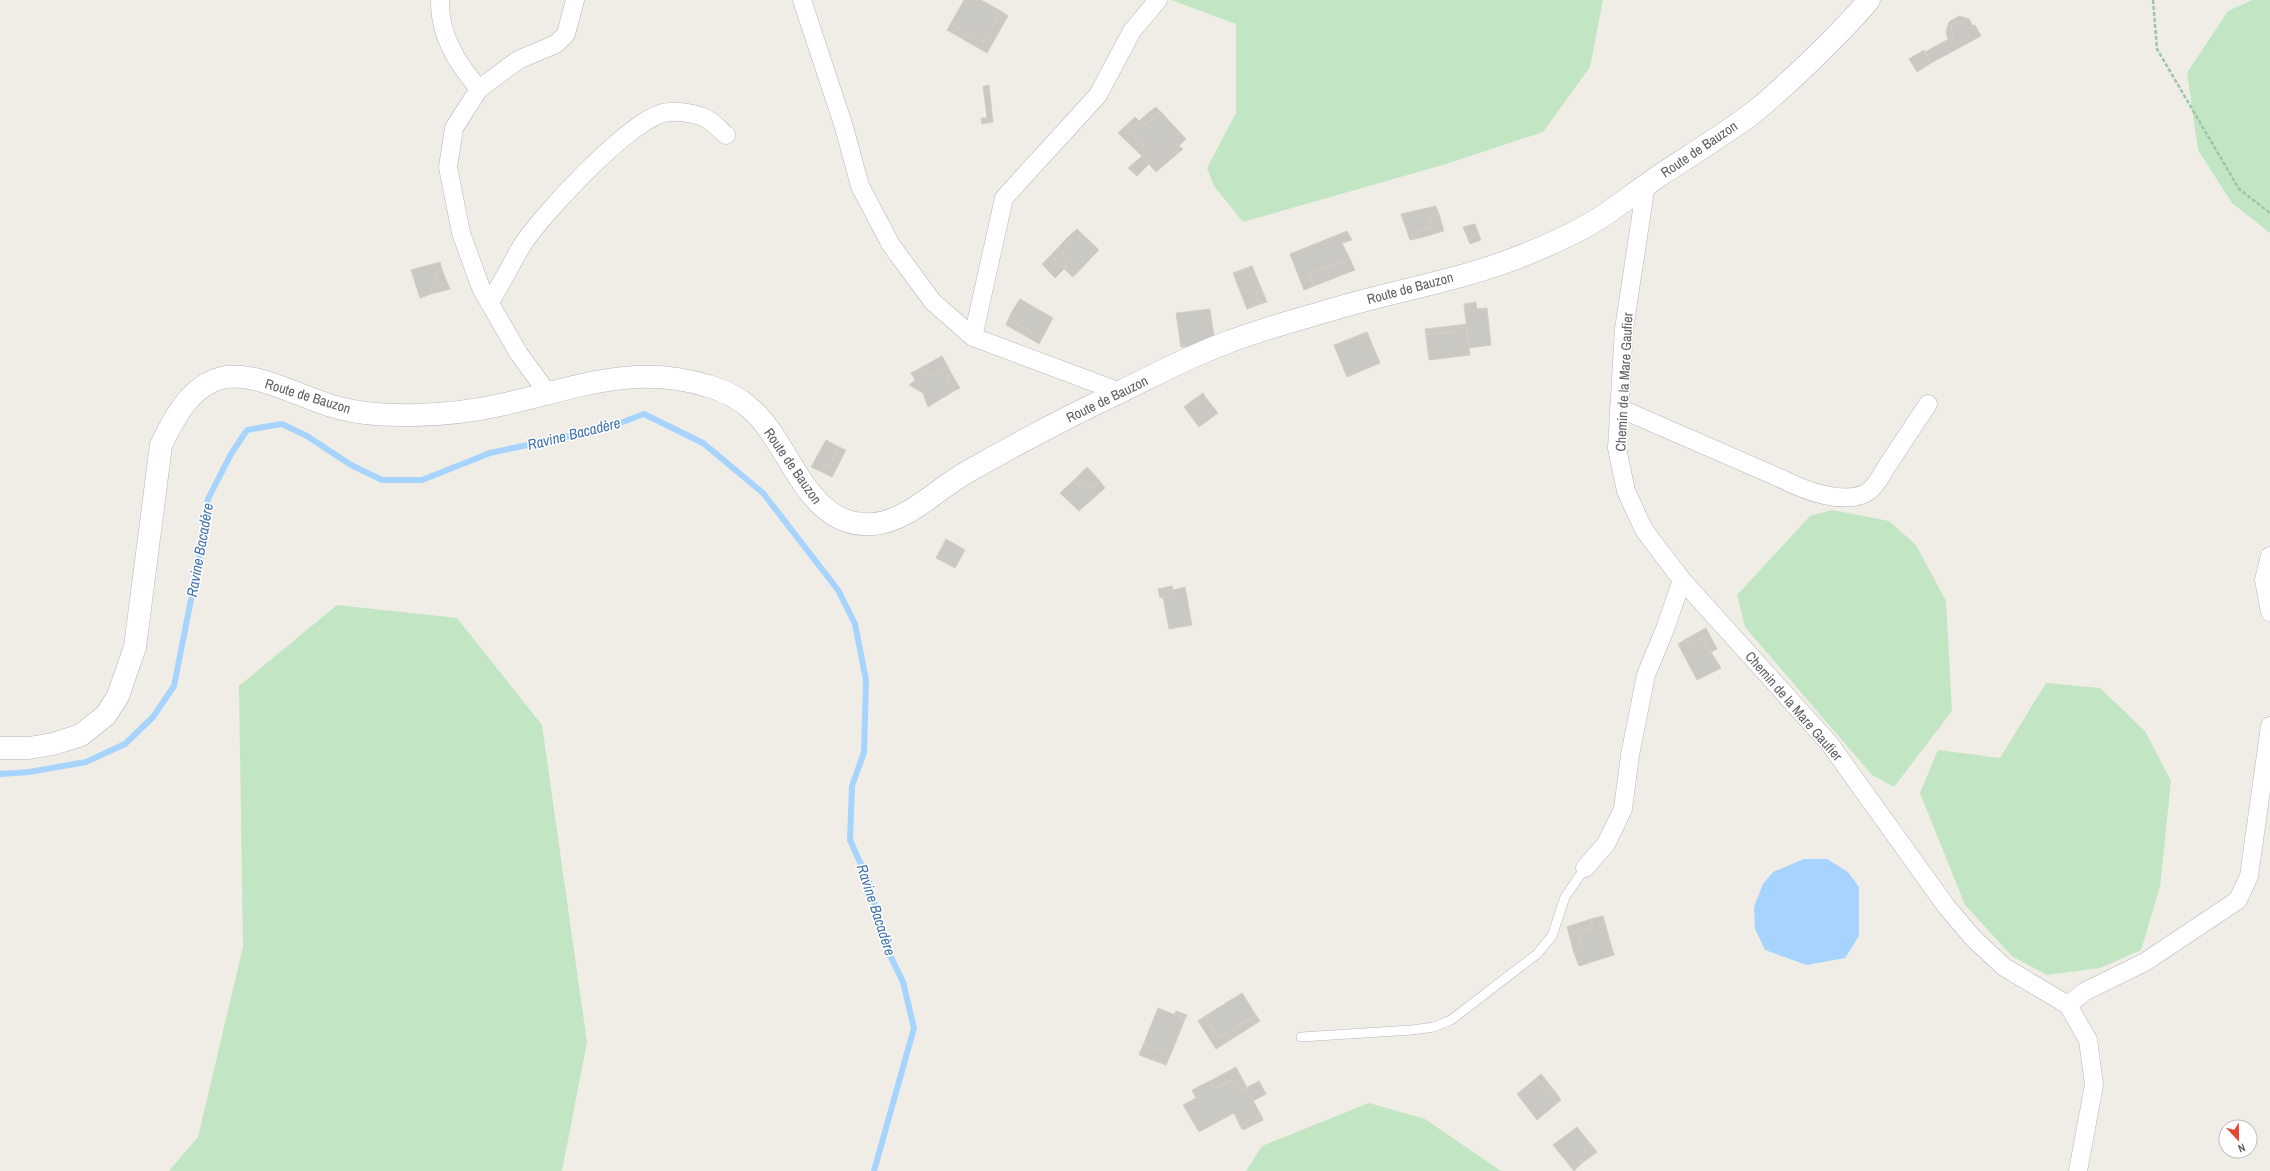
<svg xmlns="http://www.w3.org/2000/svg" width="2270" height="1171" font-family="'Archivo Narrow',sans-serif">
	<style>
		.green { fill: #c2e6c3 }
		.water { fill: #a6d4fe }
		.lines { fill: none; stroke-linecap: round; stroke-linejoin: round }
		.stream { stroke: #a6d4fe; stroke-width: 6 }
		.building { fill: #cac8c2; stroke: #d4cfc3 }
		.service-casing { stroke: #b5b7bc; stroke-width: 10 }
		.minor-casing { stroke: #b5b7bc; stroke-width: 19 }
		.tertiary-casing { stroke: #b5b7bc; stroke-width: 23 }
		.path { stroke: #9bc7a9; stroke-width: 2.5; stroke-dasharray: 4 2; stroke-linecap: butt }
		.service { stroke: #fff; stroke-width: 9 }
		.minor { stroke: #fff; stroke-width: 18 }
		.tertiary { stroke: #fff; stroke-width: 22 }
		.labels { text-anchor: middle; stroke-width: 3; stroke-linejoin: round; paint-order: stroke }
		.street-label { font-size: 14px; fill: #5d6065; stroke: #fff }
		.water-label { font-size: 15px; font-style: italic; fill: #4274b0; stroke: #fff }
	</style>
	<rect width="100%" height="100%" fill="#efede5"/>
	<!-- green -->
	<path class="green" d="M1171,0h432l-13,67 -47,65 -97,32 -203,58 -29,-36 -7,-18 29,-55v-89z
		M2252,0h18v233l-38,-30 -34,-53 -11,-77 41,-62z
		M1832,510l57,11 27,24 30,56 6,110 -58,76 -22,-12 -127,-148 -8,-32 73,-79z
		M337,605l120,13 85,107 45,317 -25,129h-393l29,-34 45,-190 -4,-261z
		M2046,683l54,5 45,43 26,50 -11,106 -19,63 -41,18 -53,7 -35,-19 -47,-51 -45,-112 18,-43 62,8z
		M1369,1103l56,16 76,52h-255l16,-25z"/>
	<!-- water -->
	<path class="water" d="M1804,859h23l21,13 11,15v49l-14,22 -38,7 -42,-15 -10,-21 -1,-22 9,-23 10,-12z"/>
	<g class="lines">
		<!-- stream -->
		<path class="stream" d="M0,774l29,-2 57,-10 39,-18 28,-27 21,-31 28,-142 6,-45 23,-45 16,-24 35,-6 25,12 44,29 31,15h40l68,-27 117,-25 37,-14 59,29 60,50 75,97 17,34 11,56 -2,72 -12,34 -2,54 19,42 15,61 19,39 11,46 -40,143"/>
	</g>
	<!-- building -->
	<path class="building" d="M964,0h17l20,11 -18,31 -32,-19z
		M1001,11l7,5 -21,37 -40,-23 4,-7 32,19z
		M1959,16l10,3 4,7 -5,2 -9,-7 -7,4 -1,5 3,6 -6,4 -2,-8 3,-10z
		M1959,21l9,7 7,-3 6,11 -50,27 -6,-11 29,-16 -3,-6 1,-5z
		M1924,50l7,13 -14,9 -8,-13z
		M989,85l4,37 -11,2 -1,-6h6l-4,-32z
		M1156,107l5,5 -8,6 -5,-5z
		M1161,112l25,27 -7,7 -5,-4 -25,22 -7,-8 6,-6 -18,-20 9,-9 5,5z
		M1148,113l5,5 -9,8 -5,-5z
		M1135,117l4,4 -9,9 18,20 -6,6 -24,-23z
		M1174,142l9,7 -27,23 -7,-8z
		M1142,156l7,8 -12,12 -9,-8z
		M1436,206l3,8 -10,3 4,10 -15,4 2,7 -10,2 -9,-26z
		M1439,214l5,17 -24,7 -2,-7 15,-4 -4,-10z
		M1475,224l6,16 -11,4 -7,-17z
		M1077,229l22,21 -26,27 -9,-8 6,-7 -8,-7 11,-13 -5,-5z
		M1347,231l5,9 -10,3 8,16 -41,15 5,12 -10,4 -14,-36z
		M1068,237l5,5 -11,13 8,7 -6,7 -13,-14z
		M1051,255l13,14 -9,9 -13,-14z
		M1350,259l5,11 -41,16 -5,-12z
		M440,262l2,8 -6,2 4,13 -11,4 2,5 -11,4 -9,-28z
		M1252,266l10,24 -6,3 4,11 -13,5 -14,-36z
		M442,270l8,19 -19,5 -2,-5 11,-4 -4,-13z
		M1262,290l5,12 -7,2 -4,-11z
		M1020,299l33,19 -14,26 -10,-6 4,-6 -19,-10 3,-6 -6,-3z
		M1476,302l1,7 10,-1 4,37 -22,3 -5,-44z
		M1210,309l5,34 -34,4 -5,-34z
		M1011,313l6,3 -3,6 19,10 -4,6 -23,-13z
		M1466,324l4,31 -41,5 -3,-25 34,-4 -1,-6z
		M1459,325l1,6 -34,4 -1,-6z
		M1367,332l13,31 -33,14 -13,-32z
		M942,356l6,11 -20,10 -6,-10z
		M922,367l6,10 20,-10 3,6 -5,3 8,15 -26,16 -5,-14 -14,-8 6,-5 -4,-7z
		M951,373l9,15 -6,3 -8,-15z
		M1203,393l3,5 -10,7 -3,-5z
		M1206,398l12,15 -19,14 -15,-20 9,-7 3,5z
		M826,440l13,7 -10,20 -6,-2 -3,6 -9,-4z
		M839,447l7,3 -14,27 -12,-6 3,-6 6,2z
		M1087,467l13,14 -8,7 -7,-7 -5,6 -6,-7z
		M1074,480l6,7 5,-6 7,7 8,-7 5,7 -26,23 -19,-18z
		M946,539l19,11 -10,18 -19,-10z
		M1172,586l2,9 -14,3 -2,-9z
		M1185,587l7,38 -23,4 -6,-32 11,-2 -1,-5z
		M1706,628l11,21 -7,4 -8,-15 -12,7 -4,-6z
		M1702,638l19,30 -24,12 -19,-36 8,-5 4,6z
		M1603,916l11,39 -35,11 -5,-13 9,-3 -6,-17 16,-5 -2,-9z
		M1591,919l2,9 -16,5 6,17 -9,3 -7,-26z
		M1242,993l14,22 -37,23 -14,-22z
		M1158,1008l27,11 -15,37 -26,-13z
		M1176,1011l11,4 -2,4 -11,-4z
		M1256,1015l4,6 -44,28 -18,-28 7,-5 14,22z
		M1144,1043l26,13 -4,9 -27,-10z
		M1236,1067l11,21 -8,4 -7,-12 -18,9 -4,-8z
		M1541,1074l13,16 -6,4 -13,-15z
		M1535,1079l13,15 6,-4 7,10 -24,20 -20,-26z
		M1232,1080l7,12 7,-4 15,27 -21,11 -6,-13 -35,19 -16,-27 13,-7 -4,-8 18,-9 4,8z
		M1259,1081l7,13 -13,7 -7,-13z
		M1261,1115l2,5 -20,10 -3,-4z
		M1577,1127l12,15 -6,5 4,5 -8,6 3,5 -8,8 -21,-26z
		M1589,1142l8,10 -15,11 -3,-5 8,-6 -4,-5z"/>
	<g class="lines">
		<defs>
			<path id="service" d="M1301,1037l111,-7 22,-3 17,-7 86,-66 15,-18 13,-39 20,-29"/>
			<path id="minor" d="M440,0c-1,35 17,63 39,89
				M802,0l42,127 16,59 31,59 42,57 40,35 147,55
				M1646,184l-22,145 -7,119 9,43 18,39 38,50 147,163 117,163 27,32 31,29 64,38 20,35 6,45 -16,86
				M489,303c12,-18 21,-37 32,-56 19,-31 107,-125 142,-134 12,-3 33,0 44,6 7,4 13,11 19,16
				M973,337l31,-139 94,-103 34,-64 26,-31
				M547,392l-28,-38 -38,-66 -20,-55 -13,-66 6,-39 25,-39 39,-29 38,-16 10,-10 9,-34
				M1619,408l163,71c21,11 65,28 87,12 8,-6 13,-17 18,-25 14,-21 27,-41 41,-62
				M2270,556l-6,24 6,32
				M1585,868l21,-24 17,-35 7,-54 16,-80 19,-46 17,-49
				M2068,1005l16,-13 61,-30 93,-62 11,-24 21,-150"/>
			<path id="tertiary" d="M0,748h29l24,-4 28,-9 25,-20 12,-19 17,-49 26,-202c14,-29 31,-62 65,-68 33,-5 80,23 113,31 19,5 40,7 59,7 36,1 72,-3 107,-11 70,-16 130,-41 203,-18 15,4 31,12 43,23 41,36 55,120 122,115 35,-3 64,-35 94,-52 51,-29 104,-57 157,-82 35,-17 70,-36 107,-49 34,-13 69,-22 103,-32 63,-19 129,-29 190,-54 27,-11 55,-23 79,-39 19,-13 37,-27 56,-40 30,-20 61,-39 90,-60 28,-22 55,-48 80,-73 14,-14 28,-28 40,-43"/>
		</defs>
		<!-- service casing -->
		<use href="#service" class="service-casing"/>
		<!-- minor casing -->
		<use href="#minor" class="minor-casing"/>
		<!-- tertiary casing -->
		<use href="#tertiary" class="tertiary-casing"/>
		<!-- path -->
		<path class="path" d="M2153,0l4,49 82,140 31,24"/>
		<!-- service -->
		<use href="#service" class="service"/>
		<!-- minor -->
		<use href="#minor" class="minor"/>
		<!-- tertiary -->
		<use href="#tertiary" class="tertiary"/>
	</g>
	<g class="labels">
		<!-- street labels -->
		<g class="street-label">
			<text transform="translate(1699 149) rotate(-34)" y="5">Route de Bauzon</text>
			<text transform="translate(1410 288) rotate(-15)" y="5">Route de Bauzon</text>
			<text transform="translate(1624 382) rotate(-87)" y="5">Chemin de la Mare Gaufier</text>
			<text transform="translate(308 396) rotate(17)" y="5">Route de Bauzon</text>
			<text transform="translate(1107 399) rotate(-26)" y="5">Route de Bauzon</text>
			<text transform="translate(793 466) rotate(55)" y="5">Route de Bauzon</text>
			<text transform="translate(1794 706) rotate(49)" y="5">Chemin de la Mare Gaufier</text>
		</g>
		<!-- water labels -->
		<g class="water-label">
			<text transform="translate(574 434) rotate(-14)" y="5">Ravine Bacadère</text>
			<text transform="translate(200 550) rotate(-80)" y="5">Ravine Bacadère</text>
			<text transform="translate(876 910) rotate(72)" y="5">Ravine Bacadère</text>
		</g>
	</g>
	<!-- north arrow -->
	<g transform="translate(2238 1139) rotate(158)"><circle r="19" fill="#ffffff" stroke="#bebfc1"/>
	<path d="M0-3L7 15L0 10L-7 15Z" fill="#e74833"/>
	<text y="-6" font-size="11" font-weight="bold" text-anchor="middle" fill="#5d6065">N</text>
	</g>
</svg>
